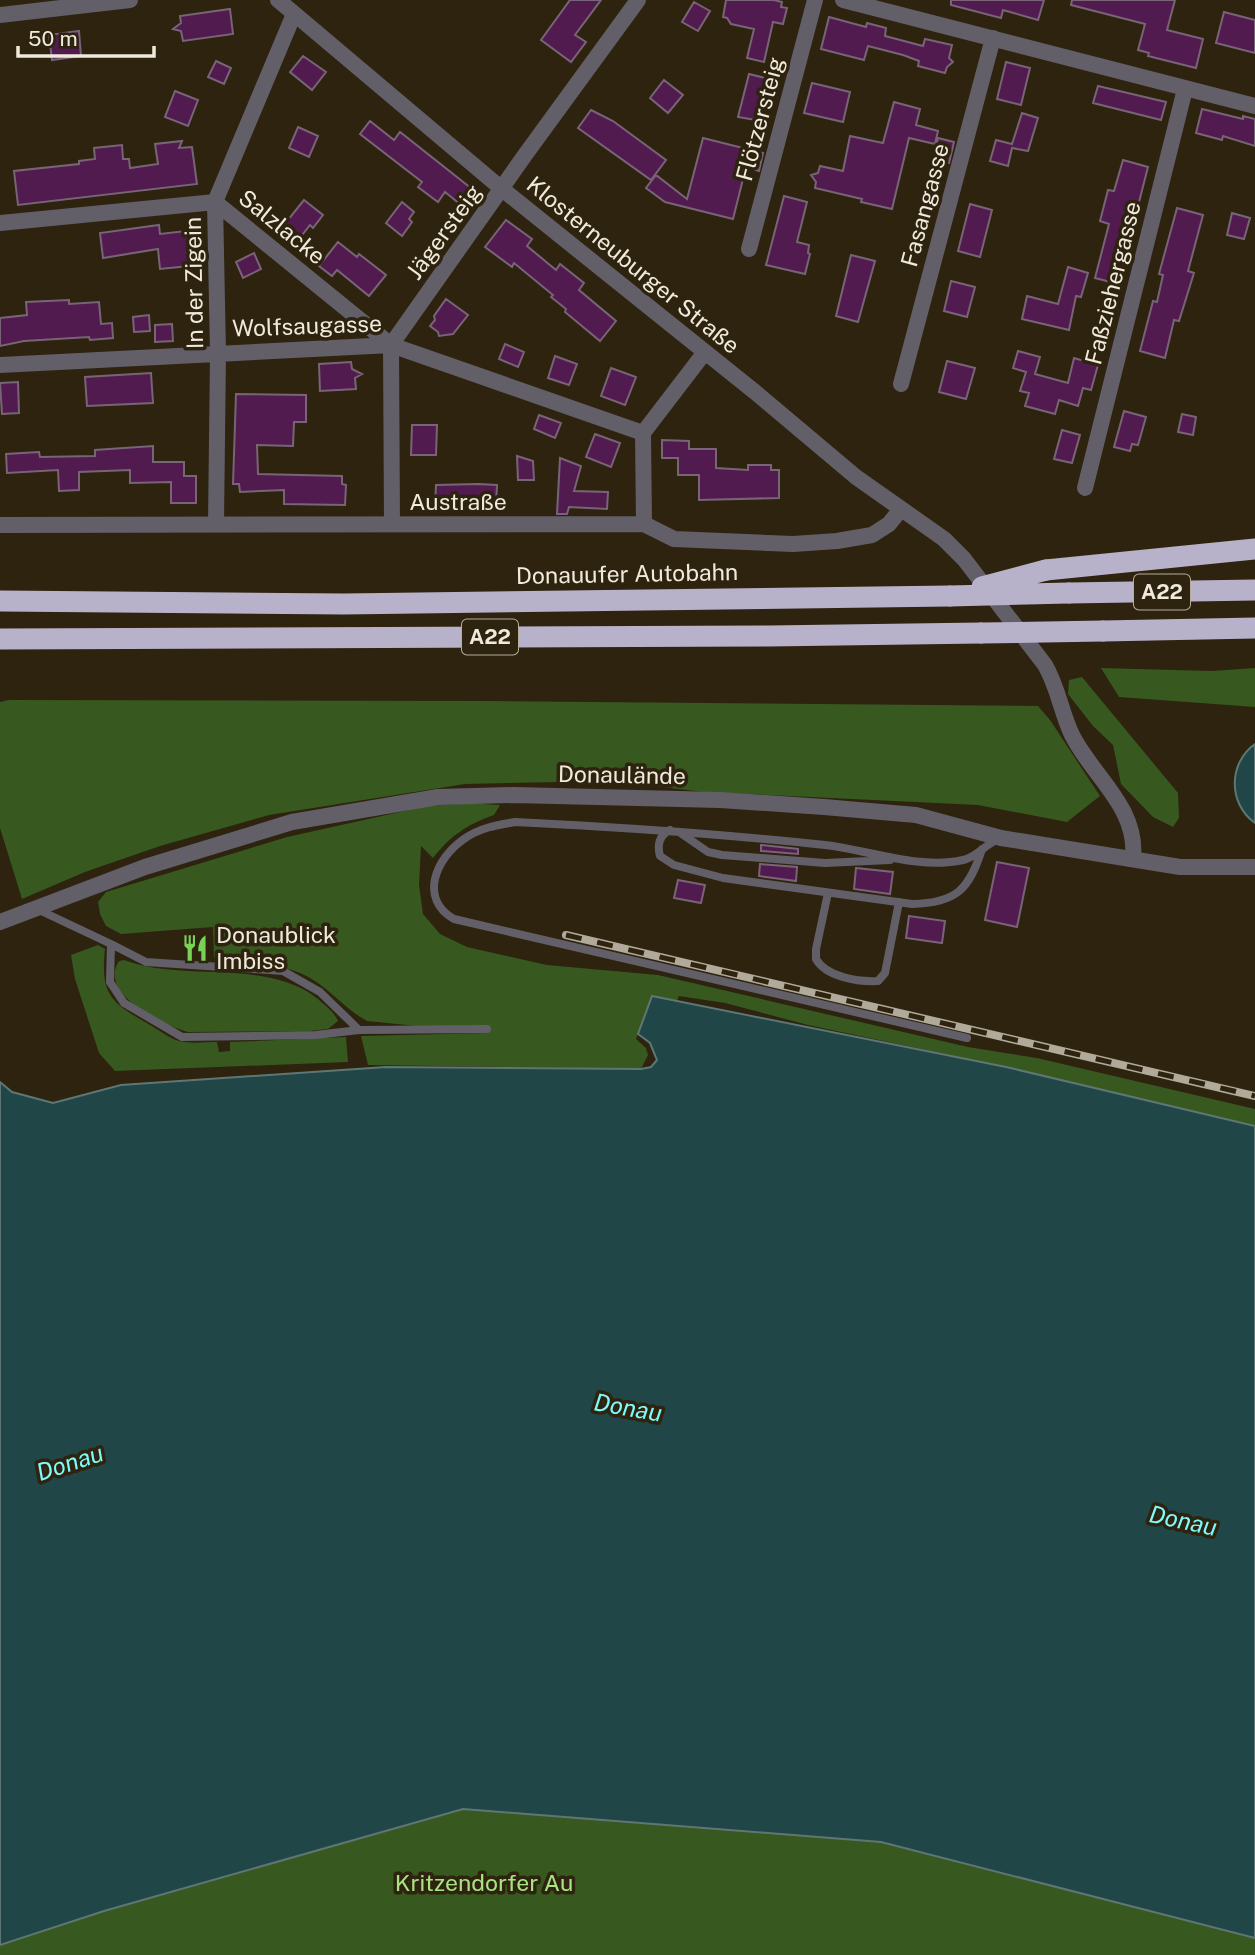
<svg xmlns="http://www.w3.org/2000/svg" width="1255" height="1955" font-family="'Public Sans',sans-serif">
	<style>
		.green { fill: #37581f }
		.water { fill: #204647; stroke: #5e7774; stroke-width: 2 }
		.building { fill: #511b50; stroke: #786476; stroke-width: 2 }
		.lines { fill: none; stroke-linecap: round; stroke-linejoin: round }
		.service { stroke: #625f69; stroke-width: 8 }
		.minor { stroke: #625f69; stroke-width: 16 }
		.motorway { stroke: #b8b1ca; stroke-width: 21 }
		.rail-casing { stroke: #b1aa9b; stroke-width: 8 }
		.rail { stroke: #2d230e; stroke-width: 5; stroke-dasharray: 16; stroke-linecap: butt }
		.motorway-bridge { stroke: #b8b1ca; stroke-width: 21 }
		.labels { text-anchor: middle; stroke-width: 7; stroke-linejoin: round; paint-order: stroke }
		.shield { fill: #2d230e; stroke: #b6ae9f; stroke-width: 2 }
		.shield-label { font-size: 21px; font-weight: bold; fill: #f0eadd }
		.street-label { font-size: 23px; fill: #f0eadd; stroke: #2d230e }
		.poi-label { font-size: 23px; fill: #f0eadd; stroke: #2d230e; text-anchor: start }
		.park-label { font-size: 23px; fill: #a9e484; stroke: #2d230e }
		.water-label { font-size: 24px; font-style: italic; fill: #7efafd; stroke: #2d230e }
	</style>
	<rect width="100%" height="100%" fill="#2d230e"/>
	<!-- green -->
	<path class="green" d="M1101,668l111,3 43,-3v39l-136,-10z
		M1082,677l96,116 1,25 -6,9 -20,-10 -32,-33 -8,-39 -20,-19 -25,-32 1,-14z
		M9,700l484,1 545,5 12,14 50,76 -33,26 -89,-17 -274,-13 -92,-11 -147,3 -196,31 -109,31 -75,26 -63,27 -22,-71v-126z
		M467,803l33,2 -6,10c-26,9 -44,21 -61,43l-12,-12 -2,39 4,29 17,20 27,13 80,18 111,10 310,72 69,11 218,51v17l-249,-59 -198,-42 -83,-22 -46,-7 -2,5 -25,-4 -16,42 10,9 2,7 -7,14 -273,-4 -7,-29 126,-3 -120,-12c-20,-11 -34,-28 -52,-40 -30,-20 -67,-17 -101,-23l-1,-31 -92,7 -15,-8 -6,-12 -2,-12 8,-10 181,-55 140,-31z
		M98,945l7,4c-5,47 7,54 45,76 9,5 19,13 29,16 12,3 26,1 38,1l2,10 11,-1v-9l116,-5 2,25 -233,9 -16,-18 -24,-74 -4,-24z
		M124,960c64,24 149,-5 201,45 5,5 10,9 13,16l-10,8 -18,2 -122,1c-25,-7 -91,-38 -69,-71z
		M463,1809l418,33 374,96v17h-1255v-10l104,-34z"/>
	<!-- water -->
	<path class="water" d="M1255,744v79c-27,-19 -27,-60 0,-79z
		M652,996l354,71 249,59v812l-374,-96 -418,-33 -359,102 -104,34v-863l12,10 41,11 68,-18 265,-18 255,2 10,-2 6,-7 -7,-17 -12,-9z"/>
	<!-- building -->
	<path class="building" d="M570,0h31l-26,35 11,7 -15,20 -30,-22z
		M726,0h48l8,2 -1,5 6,1 -4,16 -10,-2 -9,40 -17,-4 7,-29 -23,-5 -4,-6 -4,-1z
		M951,0h93l-6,20 -35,-10 -2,8 -50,-13z
		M1072,0h103l-8,30 36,9 -7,29 -48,-12 1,-3 -11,-3 7,-26 -74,-19z
		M694,2l16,9 -12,20 -16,-9z
		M230,9l3,25 -50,7 -2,-10 -8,-2 8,-6 -1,-7z
		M1224,12l31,8v33l-39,-10z
		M829,17l37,10 1,-4 19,5 -1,8 38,10 2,-7 27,6 -3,13 4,4 -6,5 -2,6 -27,-7 1,-5 -16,-6 -35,-9 -4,14 -43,-11z
		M79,31l2,25 -29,4 -3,-25z
		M303,56l23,16 -14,18 -22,-18z
		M216,61l15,7 -7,16 -16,-7z
		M1006,62l24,6 -9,37 -24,-6z
		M749,74l25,6 -12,41 -24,-4z
		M664,80l19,15 -15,18 -18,-15z
		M812,83l38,9 -7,30 -39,-9z
		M1098,86l68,16 -5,18 -68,-17z
		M175,91l23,9 -10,26 -23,-9z
		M894,102l26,7 -4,16 22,6 -3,13 -26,-6 -17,71 -31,-7 1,-3 -47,-11 1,-6 -5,-7 7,-2 2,-7 23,5 7,-35 33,7z
		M1202,109l41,10v-3l12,3v27l-32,-10 -1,4 -26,-7z
		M591,110l22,11 53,39 -15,20 -73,-52z
		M1022,113l16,5 -10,33 -16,-3 -4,18 -18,-5 6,-21 16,4z
		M370,121l24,19 6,-8 72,57 -11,16 -16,-13 -7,10 -20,-15 4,-5 -62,-48z
		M298,127l20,9 -9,21 -20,-9z
		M703,138l60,15 -4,18 -13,-4 -13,52 -68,-17 -19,-14 10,-13 31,24z
		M938,138l16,4 -5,21 -16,-4z
		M182,141l-3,7 13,-1 5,37 -179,21 -4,-34 65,-7v-3l16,-2 -1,-11 28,-3 1,14h6l1,9 28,-4 -3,-20z
		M1123,160l25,7 -30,117 -23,-6 14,-54 -9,-3 8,-31 6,1z
		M784,196l23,6 -10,40 12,3 -1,8 2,1 -5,20 -39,-9z
		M304,200l19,15 -10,13 -3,-3 -11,14 -16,-13z
		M402,202l12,10 -5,7 3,3 -10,14 -16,-13z
		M970,204l22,6 -12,47 -22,-6z
		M1177,208l26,7 -15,56 6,2 -15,48 -5,-1 -9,38 -25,-7 13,-50 4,1 6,-27 -4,-1z
		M1232,213l18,5 -6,21 -17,-4z
		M506,220l26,19 -5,7 29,24 4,-6 24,19 -5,7 37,31 -16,20 -35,-29 1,-3 -15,-12 2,-2 -39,-32 -2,4 -27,-20z
		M159,225l1,9 35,-4 4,35 -39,4 -2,-20 -55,9 -3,-25z
		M338,242l19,15 2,-3 27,21 -17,21 -32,-26 -5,6 -13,-10z
		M254,253l7,16 -18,9 -7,-16z
		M851,255l24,6 -17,61 -22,-6z
		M1068,267l20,6 -7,24 -5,-1 -7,34 -47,-11 5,-23 31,8z
		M951,281l24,6 -8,30 -23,-6z
		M446,299l22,16 -15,19 -14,2 -1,-4 -8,-6 5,-6 -1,-4z
		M69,300v4l30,-2 2,22 11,-1 1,15 -23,2 -1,-3 -65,4 -24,5v-28l27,-3 -1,-13z
		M149,315l1,16 -16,1 -1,-15z
		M172,324l1,17 -18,1v-17z
		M505,344l19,8 -6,15 -19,-8z
		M1018,351l22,6 -5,17 33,9 6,-25 24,7 -7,25 -8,-2 -5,18 -19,-6 -4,14 -30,-8 4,-13 -9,-2 6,-19 -13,-4z
		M555,356l22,8 -8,21 -21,-7z
		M947,361l28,7 -9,31 -27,-7z
		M351,362l1,7 10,5 -7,4 1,11 -36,2 -1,-27z
		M611,368l25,9 -11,28 -24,-9z
		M151,373l2,30 -66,3 -2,-29z
		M18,382l1,31 -17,1 -2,-31z
		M236,394l70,1v27h-12l-1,24 -36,-1 1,29 84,2v8l4,1 -1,20 -61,-1v-14l-44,2 -1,-8h-6z
		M1124,411l22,6 -8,28 -6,-1 -2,7 -16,-4z
		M1182,414l14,3 -3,18 -15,-3z
		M539,415l22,8 -6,15 -21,-9z
		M412,425h25l-1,30h-25z
		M1062,430l18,5 -8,28 -18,-4z
		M595,434l25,9 -9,24 -25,-10z
		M662,440l27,1v8h27v19l32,2v-5h23v5h8v28l-80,2v-25h-21v-17h-16z
		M153,446v16h31v14h12v27h-25v-21l-41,1v-13l-51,2v18l-20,1 -1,-21 -51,3 -1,-19 33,-2 1,5 55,-1v-6z
		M517,456l16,5 1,19h-16z
		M560,458l21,8 -7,25 34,1 -1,17 -38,-2 -2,7h-10z
		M478,484l19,1 -1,19 -5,-1v5h-56l1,-23z
		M761,845l37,4v5l-37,-3z
		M997,862l32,6 -12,59 -32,-7z
		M760,864l37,3 -1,14 -37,-5z
		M856,868l37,4 -3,22 -36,-5z
		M678,880l27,5 -4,18 -27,-5z
		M909,916l36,5 -3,22 -36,-5z"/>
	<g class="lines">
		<!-- service -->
		<path class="service" d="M670,830c-11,5 -13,15 -10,26l14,9 49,13 189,26c44,-1 57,-14 70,-55
			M679,832l29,20 14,3 103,8 65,-3
			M828,893l-12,56v10c10,18 42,23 62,22l7,-8 14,-71
			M39,910l72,34 -1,38 14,21 58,34 134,-2 43,-5 128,-1
			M111,944l35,18 137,9 37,21 39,38
			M967,1038l-513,-119c-35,-20 -19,-60 10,-80 15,-11 33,-14 51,-17 104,5 207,12 310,23 44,5 93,25 138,15 14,-3 22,-16 36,-21"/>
		<!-- minor -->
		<path class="minor" d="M278,0l224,189 253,203 101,85 88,62 20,20 81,106c13,22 16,47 27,70 21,42 66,72 61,123
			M843,0l412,106
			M0,15l130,-15
			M0,223l215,-21 176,143
			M749,249l66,-249
			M0,365l391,-20 252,88
			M901,384l92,-346
			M1085,488l100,-399
			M216,524l2,-171 -3,-151 79,-188
			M392,524l-1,-179 134,-190 113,-155
			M644,524l-1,-91 62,-81
			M0,525l644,-1 30,15 119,5 44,-3 35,-6 17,-11 12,-15
			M0,922l145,-55 147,-45 146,-25 76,-2 206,5 104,7 92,8 85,23 179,29h75"/>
		<!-- motorway -->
		<path class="motorway" d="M1046,570l209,-21
			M1069,593l186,-3
			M0,601l344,3 606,-8
			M1103,631l152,-3
			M0,639l769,-3 212,-3"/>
		<defs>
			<path id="rail" d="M566,935l689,161"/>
		</defs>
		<!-- rail casing -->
		<use href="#rail" class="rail-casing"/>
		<!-- rail -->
		<use href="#rail" class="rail"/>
		<!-- motorway-bridge -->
		<path class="motorway-bridge" d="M982,587l64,-17
			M950,596l119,-3
			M981,633l122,-2"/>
	</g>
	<!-- icons -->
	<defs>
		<symbol id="restaurant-bare" viewBox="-9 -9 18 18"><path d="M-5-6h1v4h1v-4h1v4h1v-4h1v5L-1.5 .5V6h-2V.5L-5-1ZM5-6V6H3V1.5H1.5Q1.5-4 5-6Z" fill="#79d157" stroke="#2d230e" stroke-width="2.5" paint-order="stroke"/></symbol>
	</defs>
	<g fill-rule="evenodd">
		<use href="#restaurant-bare" x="176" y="929" width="38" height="38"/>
	</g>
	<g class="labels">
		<!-- shield labels -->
		<g class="shield">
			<rect x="1134" y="574.5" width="56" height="35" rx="5"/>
			<rect x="462" y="619.5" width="56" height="35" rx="5"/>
		</g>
		<g class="shield-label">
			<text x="1162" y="599">A22</text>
			<text x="490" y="644">A22</text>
		</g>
		<!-- street labels -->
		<g class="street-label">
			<text transform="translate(760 119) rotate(-75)" y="8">Flötzersteig</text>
			<text transform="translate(925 205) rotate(-75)" y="8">Fasangasse</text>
			<text transform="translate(282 227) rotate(39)" y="8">Salzlacke</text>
			<text transform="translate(444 232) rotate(-54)" y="8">Jägersteig</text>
			<text transform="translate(633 265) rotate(39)" y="8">Klosterneuburger Straße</text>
			<text transform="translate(194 283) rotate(-91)" y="8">In der Zigein</text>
			<text transform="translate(1113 283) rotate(-76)" y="8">Faßziehergasse</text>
			<text transform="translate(307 326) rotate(-2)" y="8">Wolfsaugasse</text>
			<text x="458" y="510">Austraße</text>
			<text transform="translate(627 574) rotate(-1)" y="8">Donauufer Autobahn</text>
			<text transform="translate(622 775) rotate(1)" y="8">Donaulände</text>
		</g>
		<!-- poi labels -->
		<g class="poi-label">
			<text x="216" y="943">Donaublick<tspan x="216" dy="26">Imbiss</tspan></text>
		</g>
		<!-- park labels -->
		<g class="park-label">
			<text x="484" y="1891">Kritzendorfer Au</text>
		</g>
		<!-- water labels -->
		<g class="water-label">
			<text transform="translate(628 1408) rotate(10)" y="8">Donau</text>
			<text transform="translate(70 1463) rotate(-18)" y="8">Donau</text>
			<text transform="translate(1183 1521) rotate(12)" y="8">Donau</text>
		</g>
	</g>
	<!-- scale -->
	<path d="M18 46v10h136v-10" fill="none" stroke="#f0eadd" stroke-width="3.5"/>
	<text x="28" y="46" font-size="21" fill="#f0eadd" stroke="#2d230e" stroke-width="5" paint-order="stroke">50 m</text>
</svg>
